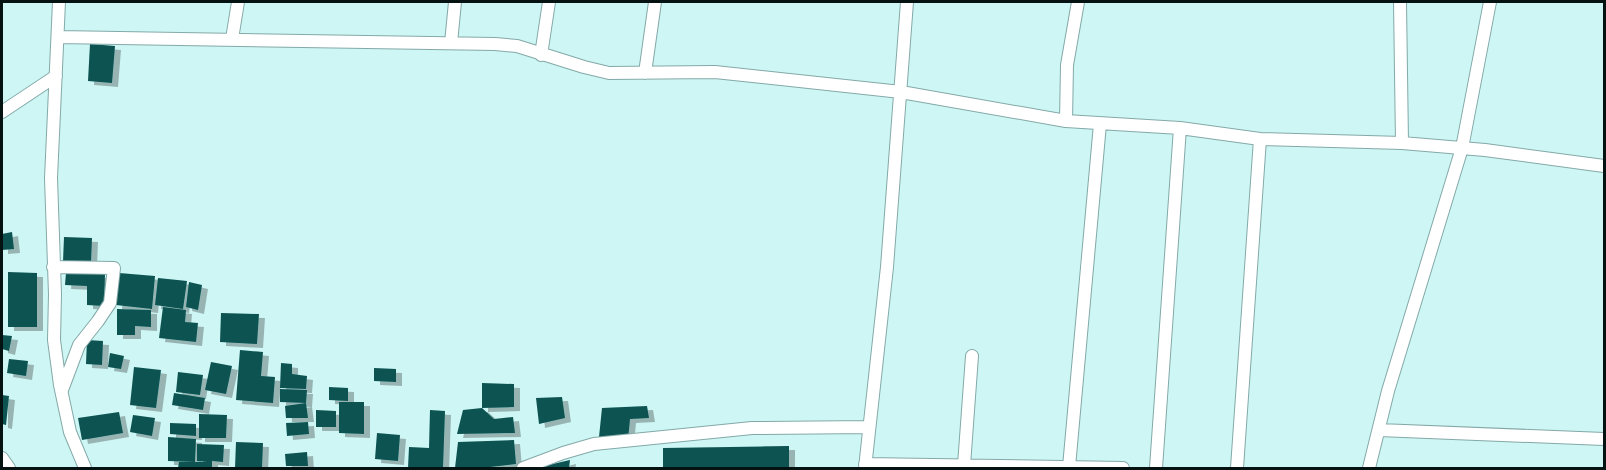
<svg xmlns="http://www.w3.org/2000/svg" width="1606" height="470" font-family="'Libre Baskerville',serif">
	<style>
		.building { fill: #0a5251; filter: url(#shadow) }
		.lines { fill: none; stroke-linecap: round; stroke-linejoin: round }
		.minor-casing { stroke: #83a9a8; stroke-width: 14 }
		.minor { stroke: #fff; stroke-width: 12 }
	</style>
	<defs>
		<filter id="shadow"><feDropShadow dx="6" dy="4" stdDeviation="0" flood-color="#0004"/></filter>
	</defs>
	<rect width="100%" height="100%" fill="#cef6f4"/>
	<!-- building -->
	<path class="building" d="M90,44l25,2 -3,37 -24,-2z
		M12,232l2,17 -12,1v-16z
		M64,237l28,1 -1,25 -28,-1z
		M8,272l29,1v54h-29z
		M66,273l39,1 -1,32 -17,-1v-19l-22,-1z
		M119,273l36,3 -3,33 -36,-4z
		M158,278l29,3 -4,28 -28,-4z
		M189,282l13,3 -4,25 -12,-3z
		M163,307l23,3 -1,12 13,1 -2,19 -37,-4z
		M117,309l34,1v17l-16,-1v9h-18z
		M221,313l38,1 -2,30 -37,-2z
		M2,335l10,1 -3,15 -7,-2z
		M87,340l16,1 -1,24 -16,-1z
		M240,350l23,2 -2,24 14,1 -2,26 -37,-3z
		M110,353l14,3 -3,13 -13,-2z
		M9,359l19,2 -2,15 -19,-3z
		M211,362l21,4 -6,28 -21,-4z
		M281,363l11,1v10l15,2 -1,13 -26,-1z
		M134,367l27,3 -5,38 -26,-3z
		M374,368l22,1v13l-22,-1z
		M178,372l25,3 -3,20 -24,-3z
		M482,383l32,1v23l-32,1z
		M329,387l19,1v13l-19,-1z
		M280,389l27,1 -1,13 -26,-1z
		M174,393l31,5 -2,12 -31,-5z
		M2,395l7,1 -3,29 -4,-1z
		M562,397l3,21 -26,6 -3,-26z
		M339,402h25v32l-25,-1z
		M306,403l2,15h-22l-1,-12z
		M647,406l2,12 -19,1 -2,21 -29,-3 3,-29z
		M482,408l12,11 19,-2 2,16 -58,1 6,-24z
		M316,410l20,1v16h-20z
		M430,410l15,1 -2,57h-35l1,-21 20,1z
		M119,412l4,21 -41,7 -4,-22z
		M199,414l28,1 -1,23h-27z
		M133,415l22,3 -3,18 -22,-4z
		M308,422l1,12 -22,2 -1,-13z
		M170,423l26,1v12l-26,-2z
		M377,433l23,2 -2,26 -23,-2z
		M168,437l28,2 -1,23 -27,-1z
		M514,440l2,24 -35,4h-26l3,-26z
		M236,442l27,1 -1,25h-27z
		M197,444l27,1 -1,17 -11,-1v7h-34l1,-6h28l-10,-1z
		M789,446v22h-126v-20z
		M307,452l1,14h-22l-1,-12z
		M570,460l-1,8h-25v-2z"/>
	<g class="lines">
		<defs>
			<path id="minor" d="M59,2l-8,176 4,116 -1,46 6,45 10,47 15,36
				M1400,2l2,141
				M58,37l437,7 22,2 67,21 25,6 106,-1 186,20 165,29 114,7 80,11 142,4 83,7 119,16
				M232,39l6,-37
				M451,43l4,-41
				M541,55l8,-53
				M645,73l10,-71
				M2,112l54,-36
				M1066,121l1,-56 11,-63
				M53,267l61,1 -4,35 -12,18 -19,24 -17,45
				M1379,430l225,9
				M2,458l7,10
				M865,464l258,4
				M964,465l8,-109
				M1069,467l31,-343
				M523,468l40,-15 31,-9 158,-16 117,-1
				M865,468l22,-201 20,-265
				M1156,468l24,-340
				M1237,468l23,-329
				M1369,468l19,-77 74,-243 28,-146"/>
		</defs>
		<!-- minor casing -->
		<use href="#minor" class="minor-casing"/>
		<!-- minor -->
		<use href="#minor" class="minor"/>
	</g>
	<!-- border -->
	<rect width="1606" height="470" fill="none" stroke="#041212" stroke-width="6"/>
</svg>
